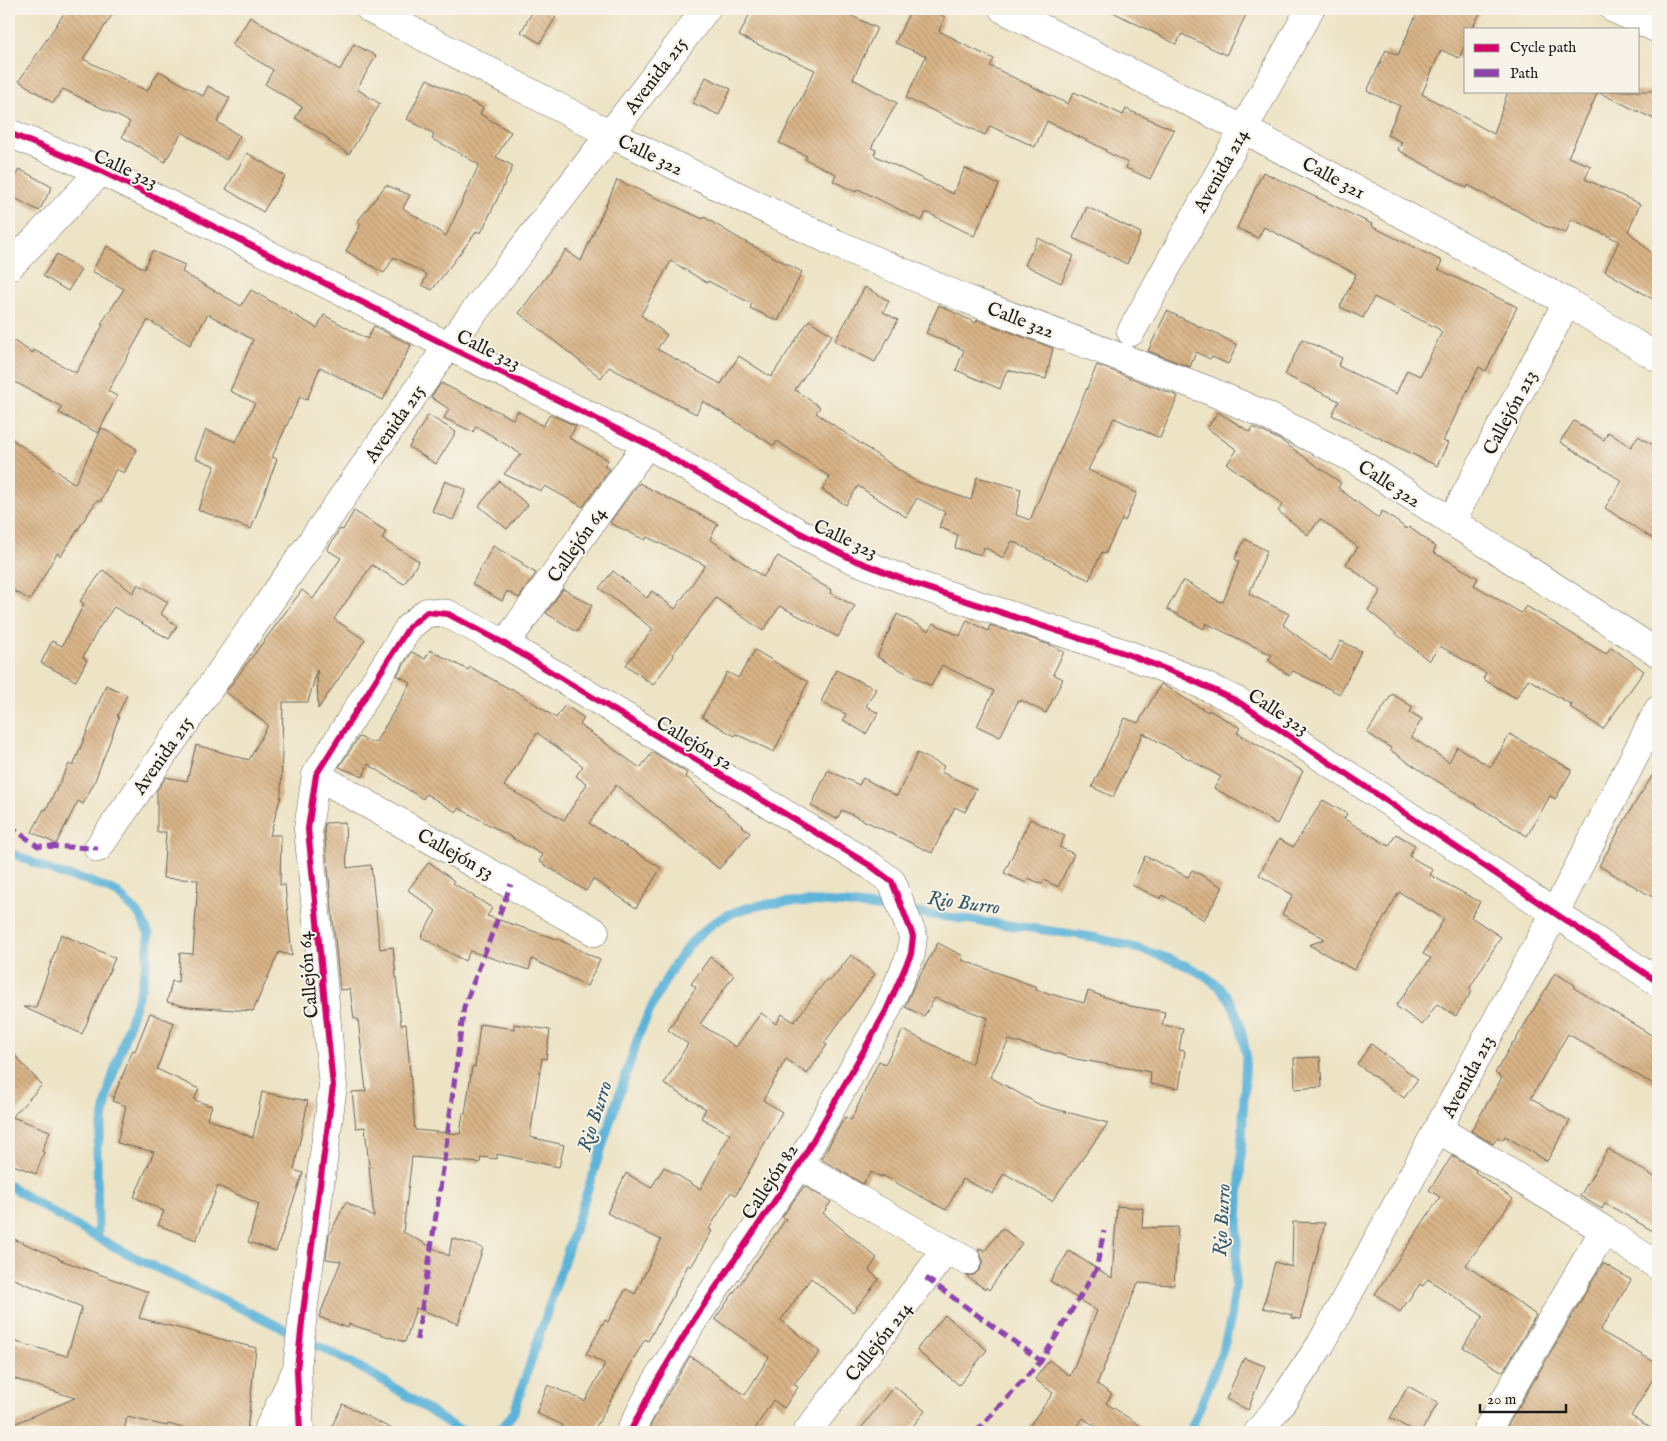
<svg xmlns="http://www.w3.org/2000/svg" width="1667" height="1441" font-family="'IM FELL English',serif">
	<style>
		.lines { fill: none; stroke-linecap: round; stroke-linejoin: round }
		.stream { stroke: #5cb3d9; stroke-width: 9 }
		.building { fill: url(#building-back-hatch); fill-rule: evenodd }
		.minor-casing { stroke: #656257; stroke-width: 29 }
		.minor { stroke: #fff; stroke-width: 28 }
		.quiet { stroke: #8e44ad; stroke-width: 5; stroke-dasharray: 10 5; stroke-linecap: butt }
		.cycleway-casing { stroke: #f7f3e8; stroke-width: 9 }
		.cycleway { stroke: #d6006c; stroke-width: 6 }
		.labels { text-anchor: middle; stroke-width: 4; stroke-linejoin: round; paint-order: stroke }
		.street-label { font-size: 19px; fill: #1c1c1c; stroke: #f7f3e8 }
		.water-label { font-size: 20px; font-style: italic; fill: #365868; stroke: #f7f3e8 }
	</style>
	<defs>
		<pattern id="building-back-hatch" width="6" height="6" patternUnits="userSpaceOnUse" patternTransform="scale(1.25)"><rect width="6" height="6" fill="#d8b386"/><path d="M-1 5l2 2M0 0l6 6M5-1l2 2" fill="none" stroke="#b99973"/></pattern>
	</defs>
	<rect width="100%" height="100%" fill="#f7f3e8"/>
	<filter id="ink" filterUnits="userSpaceOnUse"><feTurbulence type="fractalNoise" baseFrequency=".02" numOctaves="2"/><feDisplacementMap in="SourceGraphic" scale="10" xChannelSelector="R" yChannelSelector="G"/><feConvolveMatrix kernelMatrix="1 2 1 2 8 2 1 2 1" color-interpolation-filters="sRGB"/></filter>
	<filter id="wash" filterUnits="userSpaceOnUse"><feTurbulence type="fractalNoise" baseFrequency=".0096" numOctaves="4" result="noise"/><feDisplacementMap in="SourceGraphic" scale="20" xChannelSelector="R" yChannelSelector="G"/><feGaussianBlur stdDeviation="1.12" result="paint"/><feColorMatrix in="noise" values="0 0 0 0 0 0 0 0 0 0 0 0 0 0 0 0 0 1.4 0 .05"/><feComposite in="paint" operator="in"/></filter>
	<g filter="url(#wash)">
		<rect width="100%" height="100%" fill="#ede3c5"/>
		<g class="lines">
			<!-- stream -->
			<path class="stream" d="M9,852l50,22 28,6 30,13 22,21 10,20 -2,26 -6,27 -31,97 -13,65 1,89
				M9,1185c110,74 236,120 352,183 32,17 62,39 93,59l12,5
				M489,1432l14,-5 11,-15 126,-380c19,-41 39,-89 80,-113 56,-33 165,-10 228,-2 50,7 101,13 150,21 38,10 106,25 129,58 12,17 15,38 19,58l-11,233 -4,31 -8,32 -33,82"/>
		</g>
		<g id="blocks">
			<!-- building -->
			<path class="building" d="M67,9h49l-33,50 64,32 12,-20 44,25 5,-10 22,12 -13,24 23,14 -14,24 -44,-28 -17,30 -43,-25 8,-15 -67,-33 -10,14 -34,-22z
				M534,9h8l14,8 -16,26 -19,-11z
				M752,9h85l40,19 -24,51 44,24 -26,45 5,2 -2,5 79,39 12,-26 34,17 -25,51 -48,-24 -4,9 -64,-32 -2,3 -23,-11 3,-7 -31,-15 2,-3 -28,-13 36,-73 -76,-34z
				M911,9h19l15,8 -6,14 16,8 -1,1 40,19 -4,7 78,38 6,-12 49,23 3,-6 48,21 -24,49 -24,-11 2,-5 -23,-12 1,-1 -59,-29 -12,26 -45,-21 -5,9 -79,-37 20,-42 -31,-13z
				M1107,9h142l-23,46 -44,-21 -6,10z
				M1419,9h63l-10,20h-6v14l-7,15 -18,-8 -19,44 72,40 14,-43h150v30l-60,-29 -30,65 23,9 -6,13 55,25 -12,27 30,28v43l-53,-31 14,-30 -48,-22 -5,14 -21,-7 -51,-28 -1,1 -25,-14 -1,3 -69,-38 4,-8 -15,-7 13,-29 -33,-15 19,-41 12,5z
				M250,17l90,53 14,-26 22,12 -19,33 23,15 -31,50 -21,-13 1,-2 -34,-21 7,-11 -37,-23 8,-14 -41,-25z
				M706,77l25,12 -12,26 -26,-12z
				M427,79l56,29 -3,6 31,18 -15,25 17,9 -32,67 -4,-2 -45,59 -10,-5 5,-10 -33,-18 -10,16 -38,-22 15,-27 -4,-2 29,-37 24,10 -7,13 43,28 33,-71 -23,-14 -24,-12 2,-5 -27,-15z
				M247,153l38,23 -22,36 -37,-23z
				M19,169l33,18 -13,24 -30,-16v-6z
				M1263,172l109,52 -1,2 71,35 -4,8 79,38 -31,64 -7,-4 -36,74 5,2 -11,23 -105,-51 7,-14 -54,-26 17,-36 40,19 -4,8 58,28 11,-24 13,6 22,-44 -3,-2v-1l-65,-32 -11,21 -23,-11 16,-33 -92,-47 -6,11 -21,-10z
				M617,180l86,39 1,-2 36,22 62,33 -24,49 -28,-13 2,-4 -44,-23 -1,2 -36,-22 -30,54 26,20 -10,14 64,35 18,-28 32,21 38,-57 23,15 -37,55 25,17 -4,6 99,68 56,19 6,-23 44,12 -5,26 14,5 67,-155 81,31 -18,42 -46,-20 -26,52 49,23 -12,28 -3,-2 -17,35 -3,-2 -13,28 -77,-39 -9,17 -19,-11 -2,8 -27,-7 3,-13 -19,-8 6,-15 -28,-14 -11,19 -48,-31 -12,19 -24,-15 8,-13 -53,-36 -3,5 -71,-45 -7,13 -87,-47 -8,11 -82,-65 47,-63 15,11z
				M1087,207l54,26 -14,31 -54,-26z
				M1038,238l36,18 -13,27 -36,-18z
				M107,246l37,23 8,-18 33,14 -3,7 59,34 10,-16 66,38 7,-13 43,24 7,-13 37,19 -28,55 -63,-33 -13,33 -7,-3 -28,60 5,2 -26,70 -53,-19 17,-44 -20,-8 11,-28 30,12 19,-39 -25,-12 23,-51 -45,-26 -18,31 -42,-25 -40,71 9,5 -19,37 -39,-20 3,-6 -53,-28v-41l24,15 1,-3 42,23 27,-48 -2,-1 23,-35 -32,-18z
				M57,254l24,16 -13,21 -25,-15z
				M865,287l24,14 -6,11 15,8 -23,42 -40,-21z
				M939,305l37,18 1,-3 76,28 -7,31 -39,-9 -7,19 -44,-19 8,-20 -38,-17z
				M1167,311l44,21 1,-1 25,14 -9,19 -16,-7 -2,2 -14,-7 -6,15 -42,-16z
				M441,383l72,36 5,-8 25,15 7,-12 26,12 -7,12 39,22 -4,6 6,3 -27,38 -38,-21 -4,5 -37,-17 17,-20 -45,-28 -3,6 -29,-14 5,-9 -18,-12z
				M1218,412l32,20 3,-5 29,14 59,42 -3,5 40,30 4,-7 25,18 2,-2 27,20 -3,5 45,26 -4,7 47,28 5,-7 80,48 5,-7 33,24 -41,58 -33,-22 2,-2 -44,-26 -12,19 -33,-19 3,-6 -46,-27 -11,15 -61,-51 13,-19 -35,-27 12,-17 -38,-28 -12,16 -30,-24 5,-7 -56,-40 10,-14 -30,-22z
				M428,415l28,17 -20,32 -27,-17z
				M1574,421l30,19 4,-8 23,15 7,-11 20,12v94l-53,-34 17,-27 -62,-39z
				M102,428l35,21 -13,24 -8,-4 -16,33 -3,-2 -36,56 -4,-3 -27,47 -21,-12v-151l66,47z
				M445,481l21,9 -13,30 -21,-9z
				M499,481l29,24 -21,24 -28,-23z
				M639,483l79,41 -8,15 53,38 15,-21 20,14 33,20 -1,3 25,13 -17,31 -58,-31 -17,25 -47,-33 -44,57 2,1 -21,29 -27,-20 27,-36 -54,-41 14,-17 34,27 5,-7 23,18 30,-44 -58,-28 -2,3 -33,-16 -2,-2z
				M354,511l32,20 -4,8 37,22 -15,23 -32,-19 -38,54 31,21 -47,69 -1,-39 -9,32h-25l-2,94 -11,39h11l-1,50h5l7,71 -13,-4 -26,59 -65,-4 -21,-5 5,-21 6,1 2,-29 13,1 5,-74 -35,-2 3,-46h-9v-42l9,-13 21,4 9,-36 53,15 19,-35 -42,-33 76,-102 11,9 28,-41 -14,-8 13,-21 3,1z
				M1245,539l22,12 -18,43 40,20 -6,11 48,36 10,-20 20,10 -21,43 -47,-23 -4,5 -21,-16 4,-5 -66,-32 -2,6 -37,-20 16,-29 37,22 1,-1 2,1 16,-40 -4,-3z
				M493,546l30,17 -1,2 14,8 -17,25 -12,-7 -5,10 -30,-17z
				M103,570l30,23 5,-9 30,18 -7,12 16,12 -8,13 -55,-32 -15,21 -16,29 4,3 -11,21 -35,-18 11,-22 10,5 22,-42 -4,-3z
				M563,589l29,16 -15,27 -31,-19z
				M897,614l32,17 4,-8 27,13 7,-16 21,11 2,-6 60,20 14,7 -11,22 10,5 -17,34 -25,-13 -1,2 -2,-1 -18,36 -23,-11 17,-35 -52,-26 -11,21 -54,-29z
				M430,650l38,20 2,-3 40,22 1,-1 45,30 9,-13 19,13 -4,7 60,43 13,-16 34,21 -2,3 65,57 -31,36 -103,-84 -27,38 72,45 -25,40 -43,-29 -7,12 -47,-30 4,-6 -84,-47 -3,4 -30,-18 -3,5 -55,-35 -5,13 -24,-10 20,-30 16,6 36,-60 -14,-8 15,-23 13,7zM537,733l46,33 -7,10 11,8 -23,36 -60,-34z
				M755,650l53,32 -34,70 -38,-18 -1,2 -33,-19 25,-45 11,6z
				M836,670l40,19 -10,17 12,7 -12,21 -23,-14 3,-6 -25,-12z
				M1161,684l47,28 1,-2 31,18 -3,5 66,38 -26,53 -63,-36 7,-11 -78,-44 -30,64 -21,-10 33,-69 13,5z
				M106,685l21,10 -10,21 2,1 -25,66 -11,21 -5,-3 -22,43 -24,-12 12,-23 2,1 23,-46 4,2z
				M1392,694l21,13 -3,5 12,7 -11,18 38,25 8,-15 34,20 19,-33 62,36 -17,29 -5,-3 -23,40 -95,-58 -42,-28 1,-2 -24,-15z
				M917,753l27,13 -3,6 35,17 -11,23 -10,-5 -23,46 -90,-43 -5,9 -26,-13 17,-36 31,15 4,-7 34,18z
				M1658,767v133l-59,-34 34,-60z
				M1323,800l24,14 -3,5 45,27 7,-12 19,11 -6,11 24,14 -3,5 50,27 -9,15 30,20 -32,52 3,2 -16,25 -19,-12 -15,21 -26,-19 35,-48 -8,-4 21,-35 -45,-27 -45,78 -45,-25 16,-6 -43,-25 11,-19 -34,-20 20,-36 14,8z
				M1030,819l35,17 -6,11 15,7 -16,33 -14,-7 -2,4 -14,-6 -2,5 -22,-10z
				M345,822l2,46 24,-3 9,84 13,-2 8,78 5,-1 9,106 45,4 3,-21 2,1 7,-47h3l5,-43 34,5v-5l36,6 -4,29 -4,-1 -12,79 34,8 -5,22 -62,-13v5l-16,-2 -1,6 -68,-6 -9,75 46,24 3,-18 31,10 -25,76 -42,-16 -11,34 -56,-18 -1,4 -29,-11 22,-56 -15,-2 3,-24 17,-33 28,15 -9,-90 -9,1 -4,-36 14,-1 -8,-72h-4l-4,-30 -10,1 -16,-161 1,-6z
				M1145,856l43,21 4,-7 31,17 -19,33 -42,-25 -1,4 -29,-14z
				M429,862l25,19 -1,2 39,25 -5,8 73,24 40,20 -13,26 -55,-27 -3,11 -59,-19 -5,10 -44,-24 15,-26 -28,-21z
				M61,934l54,24 -33,76 -59,-27h13z
				M938,943l25,13 -1,4 75,27 -1,3 48,13 4,-12 42,15 35,6 -3,13 21,3 -4,22 6,1 -6,37 -29,-4 1,-12 -75,-13 -67,-19 -19,37 50,28 68,18 -56,78 -48,-28 -11,21 -30,-15 -17,31 -64,-35 -1,2 -10,-5 -8,12 -42,-25 24,-42 6,3 28,-59 6,3 18,-34 68,34 17,-46 -53,-20 -11,18 -19,-9 9,-22z
				M851,955l24,19 -51,69 3,2 -20,29 -21,-15 -23,41 19,12 -46,83 -5,-3 -22,37 3,2 -21,36 -3,-2 -16,33 -24,43 -3,-2 -52,93h-34l4,-7 -27,-12 12,-28 37,16 20,-37 -19,-10 19,-34 3,2 18,-33 9,5 26,-54 -54,-27 19,-40 25,15 13,-21 36,22 30,-55 -29,-16 5,-9 -42,-25 24,-40 -20,-14 28,-43 -5,-3 19,-27 24,18 -34,49 36,23 25,-34 15,11 6,-10 12,8 33,-43 3,2z
				M1555,973l20,12 -1,3 84,51v48l-90,-53 -37,64 39,23 -23,40 -42,-25 -2,4 -5,-3 -5,7 -22,-13 31,-53 -7,-5 18,-31 1,1z
				M150,1013l24,10 -17,46 42,20 -5,11 18,6 -5,12 46,20 9,-46 46,9 -14,69 9,3 -27,78 -28,-9 11,-38 -41,-18 -22,54 -38,-15 6,-14 -30,-14 20,-45 -37,-9 9,-37 -14,-5 21,-51 2,1z
				M1371,1044l47,35 -14,19 -47,-34z
				M9,1049l33,36 -30,32 38,14 -8,20 2,1 -8,22 -27,-11z
				M1320,1057l2,30 -27,2 -1,-31z
				M1608,1149l50,30v55l-53,-31 -3,6 -22,-13z
				M1452,1156l24,14 -1,2 38,27 -47,66 70,50 -33,57 -40,-25 20,-31 -55,-37 -5,7 -3,-2 -20,28 -25,-18 65,-97 -11,-7z
				M804,1186l27,16 -8,11 54,45 -8,12 10,9 -26,33 -42,-34 -30,42 39,32 -26,32 4,3 -14,21 -11,-8 -20,32h-106l22,-40 21,-36 55,39 24,-38 -54,-38 71,-100 -4,-2z
				M1117,1206l26,2 -1,20 36,-1 -4,58 -36,-2 -41,101 15,10 -6,9 44,29h-47l-20,-14 -9,14h-49l28,-39 -18,-14 14,-19 21,16 27,-65 -47,-30 19,-30 43,27z
				M1293,1222l32,1 -25,96 -8,-1v-3l-29,-7 12,-46 17,5z
				M1002,1228l20,15 -33,47 -3,-3 -1,2 -19,-13 8,-1 6,-6 3,-9 -5,-9 2,-3 5,3z
				M9,1237l50,21 -1,1 90,33 -9,26 117,30 -9,84h-50l-29,-8 -1,2 -40,-9 -3,15h-115v-6l66,-28 -66,-21v-37l58,16 15,-49 -73,-30z
				M1603,1263l28,17 -31,51 58,33v6l-27,46 27,16h-154z
				M945,1315l42,35 -28,35 -43,-35z
				M1244,1358l21,8 -17,44 -22,-11z
				M894,1386l31,25 -17,21h-50z
				M1408,1386l30,17 -17,29h-5l-26,-14z
				M343,1404l55,28h-69z"/>
		</g>
	</g>
	<g filter="url(#ink)">
		<use href="#blocks" fill-opacity="0" stroke="#656257" stroke-width="1"/>
		<g class="lines">
			<defs>
				<path id="minor" d="M370,9l240,125 227,110 129,55 244,92 55,24 87,43 306,195
					M1003,9l240,120 324,173 91,56
					M1614,9l44,20
					M9,133l92,38 96,47 251,128 199,98 151,88 54,27 63,25 212,70 56,22 54,25 421,281
					M9,267l92,-96
					M1131,332l179,-323
					M1451,522l116,-220
					M505,644l142,-200
					M316,775l279,157
					M98,848l350,-502 258,-337
					M1438,1129l166,101 54,36
					M799,1165l168,96
					M267,1432l28,-59
					M300,1432l-3,-63 6,-56 30,-227 -25,-257 8,-54 93,-148 18,-15 21,2 57,30 366,222 21,16 21,54 -2,18 -25,57 -87,154 -106,156 -38,63 -25,48
					M807,1432l140,-183
					M1258,1432l21,-26 42,-62 234,-431 103,-203
					M1486,1432l118,-202"/>
			</defs>
			<!-- minor casing -->
			<use href="#minor" class="minor-casing"/>
			<!-- minor -->
			<use href="#minor" class="minor"/>
			<!-- quiet -->
			<path class="quiet" d="M9,826l29,20 60,2
				M926,1278l115,83
				M417,1340l26,-171 21,-162 47,-123
				M976,1432l65,-71 55,-91 8,-39"/>
			<defs>
				<path id="cycleway" d="M9,133l92,38 96,47 251,128 199,98 151,88 54,27 63,25 212,70 56,22 54,25 421,281
					M300,1432l-3,-63 6,-56 30,-227 -25,-257 8,-54 93,-148 18,-15 21,2 57,30 366,222 21,16 21,54 -2,18 -25,57 -87,154 -106,156 -38,63 -25,48"/>
			</defs>
			<!-- cycleway casing -->
			<use href="#cycleway" class="cycleway-casing"/>
			<!-- cycleway -->
			<use href="#cycleway" class="cycleway"/>
		</g>
	</g>
	<g class="labels">
		<!-- street labels -->
		<g class="street-label">
			<text transform="translate(655 75) rotate(-53)" y="7">Avenida 215</text>
			<text transform="translate(651 154) rotate(26)" y="7">Calle 322</text>
			<text transform="translate(126 168) rotate(25)" y="7">Calle 323</text>
			<text transform="translate(1220 170) rotate(-61)" y="7">Avenida 214</text>
			<text transform="translate(1334 177) rotate(28)" y="7">Calle 321</text>
			<text transform="translate(1021 319) rotate(21)" y="7">Calle 322</text>
			<text transform="translate(489 349) rotate(26)" y="7">Calle 323</text>
			<text transform="translate(1509 412) rotate(-62)" y="7">Callejón 213</text>
			<text transform="translate(394 423) rotate(-55)" y="7">Avenida 215</text>
			<text transform="translate(1390 483) rotate(33)" y="7">Calle 322</text>
			<text transform="translate(846 538) rotate(25)" y="7">Calle 323</text>
			<text transform="translate(576 544) rotate(-55)" y="7">Callejón 64</text>
			<text transform="translate(1279 711) rotate(33)" y="7">Calle 323</text>
			<text transform="translate(695 742) rotate(31)" y="7">Callejón 52</text>
			<text transform="translate(162 755) rotate(-55)" y="7">Avenida 215</text>
			<text transform="translate(456 853) rotate(29)" y="7">Callejón 53</text>
			<text transform="translate(307 975) rotate(-95)" y="7">Callejón 64</text>
			<text transform="translate(1467 1076) rotate(-62)" y="7">Avenida 213</text>
			<text transform="translate(769 1181) rotate(-57)" y="7">Callejón 82</text>
			<text transform="translate(878 1341) rotate(-52)" y="7">Callejón 214</text>
		</g>
		<!-- water labels -->
		<g class="water-label">
			<text transform="translate(964 902) rotate(8)" y="7">Rio Burro</text>
			<text transform="translate(594 1116) rotate(-72)" y="7">Rio Burro</text>
			<text transform="translate(1221 1220) rotate(-87)" y="7">Rio Burro</text>
		</g>
	</g>
	<!-- margin -->
	<rect width="1667" height="1441" fill="none" stroke="#f7f3e8" stroke-width="30"/>
	<!-- legend -->
	<rect x="1464" y="28" width="175" height="65" fill="#f7f3e8" stroke="#9f9d96"/>
	<rect x="1474" y="44" width="25" height="8" fill="#d6006c" stroke="#9f9d96"/>
	<text x="1510" y="52" font-size="15" fill="#1c1c1c">Cycle path</text>
	<rect x="1474" y="69" width="25" height="8" fill="#8e44ad" stroke="#9f9d96"/>
	<text x="1510" y="78" font-size="15" fill="#1c1c1c">Path</text>
	<!-- scale -->
	<path d="M1480 1404v8h86v-8" fill="none" stroke="#1c1c1c" stroke-width="2.5"/>
	<text x="1487" y="1404" font-size="15" fill="#1c1c1c" stroke="#f7f3e8" stroke-width="4" paint-order="stroke">20 m</text>
</svg>
